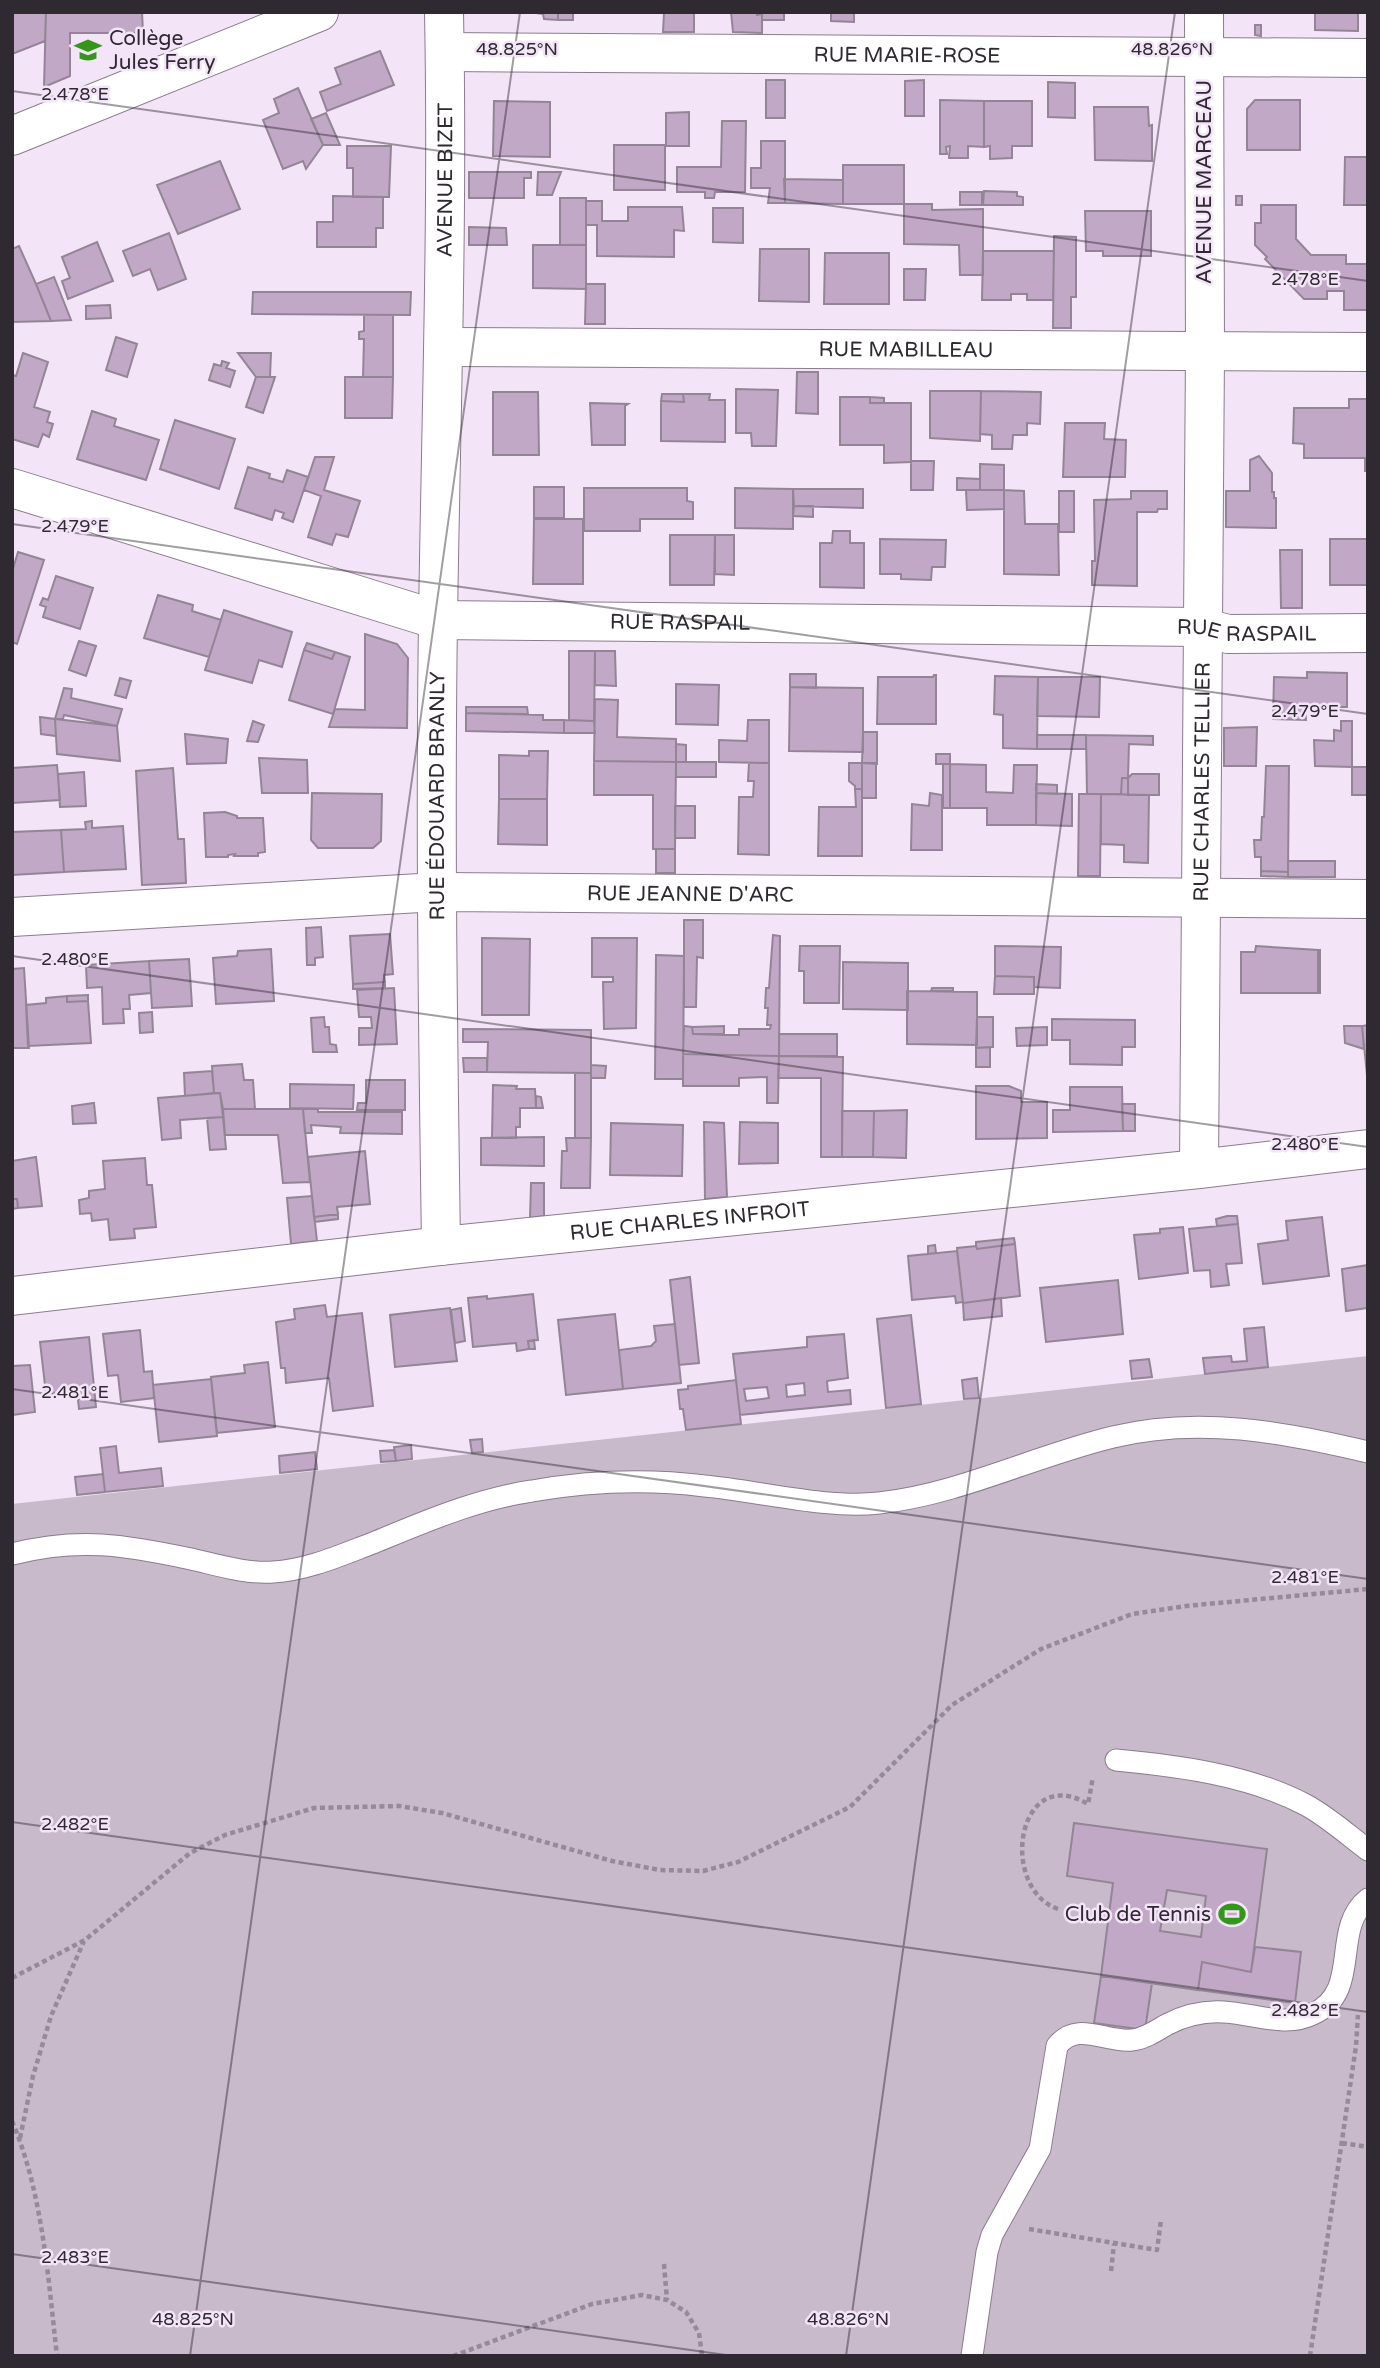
<svg xmlns="http://www.w3.org/2000/svg" width="1380" height="2368" font-family="'Varela Round',sans-serif">
	<style>
		.green { fill: #c8b9cb }
		.building { fill: #c1a8c7; stroke: #938596; stroke-width: 2; fill-rule: evenodd }
		.lines { fill: none; stroke-linecap: round; stroke-linejoin: round }
		.service-casing { stroke: #8a7c8d; stroke-width: 23 }
		.minor-casing { stroke: #8a7c8d; stroke-width: 40 }
		.tertiary-casing { stroke: #8a7c8d; stroke-width: 40 }
		.path { stroke: #958a97; stroke-width: 4.5; stroke-dasharray: 5 3.5; stroke-linecap: butt }
		.service { stroke: #fff; stroke-width: 21 }
		.minor { stroke: #fff; stroke-width: 38 }
		.tertiary { stroke: #fff; stroke-width: 38 }
		.ticks { fill: none; stroke: #2f2931; stroke-width: 2; stroke-opacity: 0.45 }
		.labels { text-anchor: middle; stroke-width: 5; stroke-linejoin: round; paint-order: stroke }
		.poi-label { font-size: 21px; fill: #2f2931; stroke: #f4e4f7; text-anchor: start }
		.street-label { font-size: 21px; fill: #2f2931; stroke: #f4e4f7 }
		.ticks-label { font-size: 18px; text-anchor: middle; fill: #2f2931; stroke: #f4e4f7; stroke-width: 5; stroke-linejoin: round; paint-order: stroke }
	</style>
	<rect width="100%" height="100%" fill="#f4e4f7"/>
	<!-- green -->
	<path class="green" d="M1368,1356v1000h-1356v-852z"/>
	<!-- building -->
	<path class="building" d="M12,12h34l-1,29 -33,13z
		M46,12h96l1,21h-73v43l-26,11z
		M529,12h29v8l-14,-1 -1,-5z
		M558,12h15v8h-15z
		M731,12h26v3l5,-1v19l-29,-1z
		M762,12h22v8h-22z
		M831,12h23v10l-23,-1z
		M1307,12h51v19l-43,-1v-17z
		M664,13h30v19h-31z
		M1255,25h6v11l-6,-1z
		M380,51l14,34 -67,26 -7,-19 21,-8 -6,-16z
		M766,80h19v38h-19z
		M924,80v36h-19v-35z
		M1048,82l27,1v35l-27,-1z
		M298,88l25,57 -17,24 -3,-8 -20,8 -20,-49 16,-7 -5,-14z
		M940,100l44,1v46l-16,-1v12h-19l1,-12 -4,1 1,7h-7z
		M1255,100h45v50h-53v-41z
		M494,101l56,1v55l-57,-1z
		M984,101h48v45h-20v12l-22,1v-13l-6,1z
		M1094,107h54l1,19 3,-1v36l-57,-1z
		M689,112v34h-23v-33z
		M326,113l14,32h-17l-12,-26z
		M722,121h24l-1,71h-30l-1,6h-9v-6h-28v-25h44z
		M761,141h24v62h-17l2,-15h-19v-20h10z
		M614,145h51v45h-51z
		M347,146h44l-2,51h-36v-29h-6z
		M1345,157h23v48h-24z
		M220,161l20,48 -62,25 -21,-49z
		M843,165h61v39h-61z
		M469,172h62v6h-7v20h-55z
		M538,172h23l-9,23h-15z
		M784,179l59,1v24l-58,-1z
		M984,191l33,1v4l6,1v8h-40z
		M960,192h22v13h-22z
		M333,196l50,1v31h-7v19h-59v-25h16z
		M1236,196h6v9h-6z
		M560,198h26v47h-26z
		M586,201h16v20h26v-14h54l2,24 -10,-1v27l-77,-1v-31h-11z
		M904,204h28v6l51,-1v66h-23l-1,-30 -55,-1z
		M1261,205h35v34l15,16h35v9h22v46h-24v-19h-17v8h-23l-39,-40 2,-2 -12,-12v-22h6z
		M713,208h30v35l-30,-1z
		M1085,211h66v45h-48v-5h-17z
		M469,227l37,1 1,17h-38z
		M169,233l17,46 -28,11 -8,-21 -17,7 -10,-25z
		M1054,236l22,1v60h-5v31h-18z
		M97,242l16,39 -45,18 -6,-18 8,-3 -8,-21z
		M533,245h53v44l-53,-1z
		M19,246l17,38 15,37 -39,1v-73z
		M760,249h49v53l-50,-1z
		M983,251h71l-1,49h-26v-6h-16v6h-29z
		M825,253h64v51h-65z
		M904,269h22l-1,31h-21z
		M54,277l17,43 -20,1 -15,-37z
		M586,284h19v40h-20z
		M253,292h158l-1,23 -158,-1z
		M110,305l1,13 -25,1v-13z
		M364,315h29v62h-30l1,-38h-5v-7l5,-1z
		M116,337l21,7 -10,33 -21,-7z
		M23,353l25,9 -14,45 16,5 -3,10 6,2 -4,13 -6,-3 -5,13 -26,-8v-64l4,1z
		M238,353h33l-1,24h-14z
		M222,361l7,2 -3,5 9,3 -5,16 -21,-7 5,-16 7,2z
		M797,372h21v42l-22,-1z
		M256,377h19l-12,36 -17,-6z
		M345,377h48l-1,41h-47z
		M736,389l42,1 -2,56h-24l-1,-13h-15z
		M930,391h51l-1,50 -50,-3z
		M981,391l60,1 -1,32 -13,-1v12h-14l-1,14h-20v-14l-12,-1z
		M493,392h45l1,63h-46z
		M662,394h21l1,8 -23,-1z
		M683,394h27l-1,6h16v42l-64,-1v-40l23,1z
		M840,397h30v6h41v59l-27,1v-18h-44z
		M870,397l14,1v5h-14z
		M1349,399h19v72h-3v-13h-61v-14l-11,-1 1,-35h55z
		M590,403l38,1 -3,2v39h-33z
		M92,411l24,8 -2,7 45,14 -13,40 -69,-21z
		M175,420l60,19 -16,50 -59,-20z
		M1065,423h40l-1,16 22,1 -1,37h-62z
		M1259,456l13,17v19h2v6h2v30l-50,-1v-36h24v-31z
		M315,457h19l-10,33 36,11 -12,36 -12,-3 -4,11 -24,-8 13,-41 -17,-6z
		M911,461h23l-1,29h-22z
		M980,464l24,1v25h-24z
		M248,467l22,7 -1,4 14,4 4,-12 21,7 -15,45 -11,-4 2,-5 -9,-3 -3,10 -37,-12z
		M957,478l23,1v11h-23z
		M534,487h30v31h-30z
		M584,488h103v13l6,1v17h-53v12h-56z
		M735,488l58,1v40l-58,-1z
		M793,489h70v19l-69,-2z
		M966,490h38v19l-37,1z
		M1004,490l20,1 1,33h33l1,51 -55,-1z
		M1059,491h15v41h-15z
		M1131,491h36v18h-9l-1,3h-20v74l-45,-1v-24h3l-1,-61 37,-1z
		M794,506h19v11l-20,-1z
		M534,519h49v65h-50z
		M833,531h17v12h14v45l-44,-1v-44h12z
		M670,535h45l-1,50h-44z
		M715,535h19v40l-19,-1z
		M880,539l66,1 -1,27h-13l-1,13 -30,-1v-5h-21z
		M1330,539h38v46h-38z
		M1280,550h22v58h-21z
		M18,552l26,8 -27,84 -5,-2v-70z
		M56,576l37,12 -13,41 -37,-12 3,-10 -6,-2 3,-7 5,2z
		M158,595l35,10 -1,6 29,9 -12,37 -65,-19z
		M224,610l68,22 -10,35 -23,-7 -7,23 -47,-13z
		M365,634l32,10 11,14 -1,70 -78,-1 6,-18 30,1z
		M79,641l17,5 -10,30 -17,-6z
		M307,643l28,9 -3,7 -28,-9z
		M304,650l28,9 3,-7 15,5 -17,57 -44,-14z
		M569,651h26l-1,70 -25,-1z
		M595,651h20l1,35 -21,-1z
		M1307,672l40,1v34h-42l1,13 -33,-1 1,-42 33,1z
		M790,674h26v14l-26,-1z
		M934,675h2v49h-59l1,-47h55z
		M995,676l43,1 -1,72 -34,-1v-33l-9,-1z
		M1038,677h62l-1,40 -62,-1z
		M120,678l11,3 -5,17 -11,-3z
		M676,684l43,1 -1,40 -42,-1z
		M790,687l73,1v64l-74,-1z
		M64,688l8,1 -1,9 51,11 -5,17 -53,-11 -1,4h-8z
		M595,699l23,1 -1,37 59,2v23l-82,-1z
		M466,707h61l1,7 -62,-1z
		M466,713l77,2v5h21v13l-98,-2z
		M40,717l15,2 1,17 -15,-2z
		M55,719l62,7 3,35 -63,-7z
		M564,720l30,1 1,12h-31z
		M748,720h21v43l-50,-1v-22l28,1z
		M253,721l11,4 -6,17 -11,-1z
		M1341,721h11v46l-37,-1 -1,-26 20,1v-11l7,1z
		M1257,727l-1,39h-32v-38z
		M863,732h14v32l-15,-1z
		M185,734l43,5 -2,24 -39,1z
		M1037,735h49v14h-49z
		M1086,735l67,1v9l-24,-1 -1,34h-6l-1,16h-34z
		M676,744l10,1v17h-10z
		M529,751h19l-1,48h-48v-44l30,1z
		M936,754h14v10h-14z
		M259,758l48,2 1,33h-46z
		M594,761l82,1 -1,87h-22v-54h-59z
		M676,762h40v15h-40z
		M749,763h20v92l-31,-1 1,-57h14l1,-16h-6z
		M849,763h13v26h-7v-3l-6,-5z
		M862,763h14v35h-14z
		M943,764h7v44h-7z
		M950,764l36,1v27l27,1 1,-28h23l-1,60h-49v-17h-37z
		M57,765l3,35 -48,3v-35z
		M1266,766h23l-1,106 -27,-1v-14h-6l-1,-17h7l1,-23h2z
		M1352,767h16v28h-16z
		M173,768l5,71h6l2,44 -44,2 -6,-114z
		M84,772l2,34 -26,1 -2,-33z
		M1132,774h27v21h-31v-17z
		M1122,778h6v17l-7,-1z
		M1036,784l21,1v9l-21,-1z
		M855,789h7v67h-44l1,-49h37z
		M312,793l70,1 -1,47 -8,7h-55l-7,-8z
		M930,793l12,2v55h-31l1,-46 17,2z
		M1036,793l36,1v32l-36,-1z
		M1079,794h22l-1,82h-22z
		M1101,794l48,1 -1,68 -24,-1v-17l-23,-1z
		M499,799h48v46l-49,-1z
		M675,806h20v32h-20z
		M225,812l12,4v2h26l2,34 -7,1v3h-24l1,-2 -7,1v2h-22l-2,-44z
		M92,821v7l31,-2 3,43 -62,3 -3,-42 25,-1 -1,-7z
		M61,830l3,42 -52,3v-43z
		M656,849h19v24h-19z
		M1288,861h47v16h-47z
		M1261,871l27,1v5l-27,-1z
		M684,920h19v38l-6,-1 -1,50h-12z
		M321,927l2,30 -8,1v7h-8l-1,-37z
		M390,934l3,40 -9,1 1,7 -32,2 -3,-48z
		M773,935l7,1 -1,120 -96,-2 1,-28 8,1 1,7 31,1h15v-6h31l1,-4h-4l1,-17h-3l1,-20h3z
		M482,938l48,1 -1,76h-47z
		M592,938h45l-1,90 -32,1 -1,-47h10v-5h-21z
		M800,946h40l-1,57h-35v-32h-5z
		M995,946l66,1 -1,41 -26,-1v-10l-39,-1z
		M1256,946l62,4v43h-77v-41h14z
		M271,949l3,52 -58,3 -3,-46 24,-2 1,-5z
		M1318,950h2v43h-2z
		M656,955l28,1 -1,123h-28z
		M189,959l3,47 -40,2 -3,-47z
		M149,961l2,32 -22,2 1,14h-7l1,14 -21,1 -1,-37 -15,1 -1,-23z
		M843,962l65,1v47l-65,-1z
		M24,968l5,80h-17v-79z
		M995,976l39,1v17h-40z
		M385,982v6l-32,1v-5z
		M394,988l3,56 -38,1v-17h13l-1,-11h-12l-2,-27z
		M932,988h21v3h-22z
		M907,991l70,1v53l-70,-1z
		M88,995v6l-21,1v-6z
		M67,996v6l21,-1 3,42 -63,3 -2,-41 20,-2v-5z
		M152,1012l1,20 -13,1 -1,-20z
		M324,1017l1,10h4l1,17 6,1 1,7h-24l-2,-34z
		M977,1017h16v30l-17,1z
		M1052,1019l83,1v27h-13v18l-52,-1v-24h-18z
		M1368,1025v60l-6,-59z
		M724,1026v8h-31l-1,-7z
		M1344,1026h18l2,23 -19,-6z
		M1047,1027v18l-30,1 -1,-18z
		M463,1029l128,1v43l-104,-1 1,-30h-25z
		M779,1034h58v22h-58z
		M990,1047v20h-14v-19z
		M683,1054l96,2 -1,47h-11v-26l-28,1v8h-56z
		M779,1056l64,1 -1,100h-21v-79h-43z
		M463,1058h24v14h-23z
		M242,1064l2,16h9l2,29h-32l-3,-16h-6l-2,-27z
		M591,1065l15,1 -1,12h-14z
		M212,1071l2,22 -29,3 -1,-23z
		M575,1073h16v65h-16z
		M366,1080h39v30h-48l1,-7h8z
		M290,1084l64,1 -1,24 -63,-1z
		M493,1085l24,1 -1,3h19l1,19h-16v19h-4v11h-24z
		M976,1086h33l12,5v11h26v36l-71,1z
		M1070,1087h52l1,44 -70,1v-22h17z
		M220,1093l3,24 -43,3 1,18 -19,2 -4,-42z
		M536,1096l5,1 2,11h-7z
		M94,1103l2,20 -23,1 -1,-18z
		M1122,1104h13v27h-12z
		M223,1109h80l7,73 -27,1 -5,-48h-53z
		M303,1109h15v3h84v22l-62,-1 1,-6 -30,-2 1,8h-7z
		M907,1110l-1,48 -33,-1 1,-46z
		M842,1111h32l-1,46h-31z
		M223,1117l3,32 -16,1 -3,-32z
		M704,1122l20,1 3,74 -22,2z
		M740,1122l38,1v40l-39,1z
		M611,1123l72,2 -1,51 -72,-1z
		M544,1137v29l-63,-1v-27z
		M566,1138h25l-1,50h-29l1,-37h5z
		M365,1151l5,53 -33,3 1,7 -24,3 -6,-60z
		M36,1157l6,49 -24,2 -1,-9h-5v-38z
		M145,1158l2,27h5l4,42 -22,2 1,9 -25,2 -2,-21 -16,2 -1,-8 -11,1 -1,-14 10,-2v-7l16,-2 -2,-28z
		M531,1183h13v33l-14,2z
		M312,1196l5,45 -26,3 -4,-46z
		M12,1199h5l1,9 -6,1z
		M338,1214v5l-23,3 -1,-5z
		M1227,1216h10l1,8 -21,2 -1,-7z
		M1322,1217l7,59 -66,8 -5,-40 30,-4 -2,-19z
		M1238,1224l4,39 -16,1 3,21 -18,2 -1,-17 -16,1 -5,-42z
		M1183,1227l5,46 -49,6 -5,-44 26,-2v-4z
		M1014,1238l1,6 -38,5 -1,-3v-4z
		M1015,1244l5,52 -57,7 -6,-55 19,-2 1,3z
		M935,1245l1,8 -8,1v-8z
		M957,1251l6,51 -7,1 -1,-7 -43,4 -4,-44z
		M1368,1265v43l-22,3 -4,-42z
		M690,1277l9,86 -20,2 -9,-85z
		M1118,1280l5,54 -77,8 -6,-54z
		M533,1294l5,46 -10,1 1,8 -12,2 -1,-8 -43,4 -5,-49 19,-2v3z
		M1001,1298l1,18 -38,4 -1,-17z
		M325,1305l2,12 35,-4 11,93 -40,5 -4,-33 -43,5 -1,-15h-4l-5,-46 19,-3 -1,-10z
		M450,1308l7,53 -62,6 -5,-52z
		M461,1308l4,33 -10,2 -4,-33z
		M615,1314l8,75 -57,6 -8,-75z
		M911,1315l10,89 -35,4 -9,-89z
		M675,1324l6,59 -58,6 -4,-39 32,-4 5,-5 -2,-15z
		M1264,1327l4,40 -63,7 -2,-16 28,-2 1,6 15,-1 -3,-32z
		M140,1330l4,42 8,-1 2,27 -33,4 -3,-27 -10,1 -5,-42z
		M844,1334l4,44 -21,3 1,11 22,-2 1,14 -111,11 -7,-61 74,-7v-10zM804,1383l1,12 -18,2 -1,-12zM767,1387l2,11 -23,3 -2,-12z
		M89,1337l7,70 -17,2 -2,-18 -31,3 -6,-52z
		M534,1340l1,9h-6l-1,-8z
		M1149,1359l3,18 -20,2 -2,-18z
		M268,1362l7,65 -58,6 -6,-56 34,-4 -1,-8z
		M30,1365l5,47 -23,3v-49z
		M977,1378l2,20 -15,1 -2,-19z
		M211,1379l6,57 -58,6 -6,-57z
		M736,1380l5,44 -55,6 -3,-21h-3l-2,-19 10,-1v-3z
		M482,1439l1,13 -11,1 -2,-13z
		M411,1445l1,14 -16,2 -2,-14z
		M116,1446l3,27 42,-5 2,18 -58,6 -5,-44z
		M394,1450l2,11 -15,1 -1,-11z
		M315,1452l2,17 -37,4 -1,-17z
		M103,1474l2,18 -28,3 -2,-18z
		M1074,1823l193,26 -16,123 -49,-10 -4,28 -97,-14 12,-93 -46,-7zM1167,1890l39,6 -5,41 -41,-6z
		M1255,1947l46,5 -6,51 -97,-13 4,-28 49,10z
		M1101,1976l51,7 -7,47 -51,-7z"/>
	<g class="lines">
		<defs>
			<path id="service" d="M12,1554c67,-17 113,-9 179,5 27,6 55,15 82,13 35,-2 68,-17 100,-29 51,-21 104,-44 159,-52 57,-10 116,-12 173,-5 53,5 122,23 174,17 81,-9 155,-47 234,-66 85,-21 171,-5 255,15
				M1116,1760c63,6 133,15 190,45 22,12 42,30 62,45
				M972,2356l15,-104 5,-17 48,-86 17,-103c20,-26 49,-3 75,-6 12,-1 24,-9 34,-15 17,-9 38,-14 57,-13 29,1 63,16 90,2 50,-23 17,-85 55,-115"/>
			<g id="minor">
				<path id="s1" d="M445,52l923,6"/>
				<path id="s2" d="M444,347l924,5"/>
				<path id="s3" d="M12,488l426,132 763,7 27,7 140,-1"/>
				<path id="s4" d="M12,917l425,-25 931,7"/>
				<path id="s5" d="M1199,1169l6,-817 -1,-340"/>
				<path id="s6" d="M441,1246c-3,-209 -6,-417 -3,-626 3,-203 10,-405 6,-608"/>
				<path id="s7" d="M12,1296l429,-50 758,-77 169,-20"/>
			</g>
			<path id="tertiary" d="M12,136l307,-124"/>
		</defs>
		<!-- service casing -->
		<use href="#service" class="service-casing"/>
		<!-- minor casing -->
		<use href="#minor" class="minor-casing"/>
		<!-- tertiary casing -->
		<use href="#tertiary" class="tertiary-casing"/>
		<!-- path -->
		<path class="path" d="M1058,1909c-60,-21 -41,-147 30,-105l5,-27
			M12,1978l73,-38 105,-87 35,-18 89,-27 85,-2 43,7 170,48 48,9 43,1 35,-9 112,-55 102,-102 89,-56 91,-35 54,-8 182,-17
			M12,2121c31,73 36,157 45,235
			M20,2138l13,-62 18,-60 33,-75
			M1342,2143l26,4
			M1029,2229l128,21 4,-30
			M664,2264l3,36
			M1111,2271l3,-27
			M453,2356l139,-52 50,-9 25,5 19,12 13,21 3,23
			M1310,2356l46,-310 2,-31"/>
		<!-- service -->
		<use href="#service" class="service"/>
		<!-- minor -->
		<use href="#minor" class="minor"/>
		<!-- tertiary -->
		<use href="#tertiary" class="tertiary"/>
	</g>
	<!-- ticks -->
	<path class="ticks" d="M12,91l1356,190M12,524l1356,190M12,956l1356,191M12,1389l1356,190M12,1822l1356,190M12,2254l721,102M190,2356l330,-2344M846,2356l329,-2344"/>
	<!-- icons -->
	<defs>
		<symbol id="school-bare" viewBox="-9 -9 18 18"><path d="M0-5L7-2L0 1L-7-2ZM-4 1L0 2.5L4 1V4Q0 6-4 4Z" fill="#34971c" stroke="#f4e4f7" stroke-width="2.5" paint-order="stroke"/></symbol>
		<symbol id="stadium-bare" viewBox="-9 -9 18 18"><path d="M0-5a6.5 5 0 1 0 0 10a6.5 5 0 1 0 0-10ZM-3.5-1.8h7v3.6h-7Z" fill="#34971c" stroke="#f4e4f7" stroke-width="2.5" paint-order="stroke"/></symbol>
	</defs>
	<g fill-rule="evenodd">
		<use href="#school-bare" x="69" y="31" width="38" height="38"/>
		<use href="#stadium-bare" x="1213" y="1895" width="38" height="38"/>
	</g>
	<g class="labels">
		<!-- poi labels -->
		<g class="poi-label">
			<text x="109" y="45">Collège<tspan x="109" dy="24">Jules Ferry</tspan></text>
			<text x="1211" y="1921" text-anchor="end">Club de Tennis</text>
		</g>
		<!-- street labels -->
		<g class="street-label">
			<text dy="7" stroke="none"><textPath href="#s1" startOffset="462">RUE MARIE-ROSE</textPath></text>
			<text dy="7" stroke="none"><textPath href="#s6" startOffset="1066">AVENUE BIZET</textPath></text>
			<text transform="translate(1204 182) rotate(-90)" y="7">AVENUE MARCEAU</text>
			<text dy="7" stroke="none"><textPath href="#s2" startOffset="462">RUE MABILLEAU</textPath></text>
			<text dy="7" stroke="none"><textPath href="#s3" startOffset="688">RUE RASPAIL</textPath></text>
			<text dy="7" stroke="none"><textPath href="#s3" startOffset="1255">RUE RASPAIL</textPath></text>
			<text dy="7" stroke="none"><textPath href="#s5" startOffset="387">RUE CHARLES TELLIER</textPath></text>
			<text dy="7" stroke="none"><textPath href="#s6" startOffset="450">RUE ÉDOUARD BRANLY</textPath></text>
			<text dy="7" stroke="none"><textPath href="#s4" startOffset="679">RUE JEANNE D'ARC</textPath></text>
			<text dy="7" stroke="none"><textPath href="#s7" startOffset="682">RUE CHARLES INFROIT</textPath></text>
		</g>
	</g>
	<g class="ticks-label">
		<text x="517" y="55">48.825°N</text>
		<text x="1172" y="55">48.826°N</text>
		<text x="75" y="100">2.478°E</text>
		<text x="1305" y="285">2.478°E</text>
		<text x="75" y="532">2.479°E</text>
		<text x="1305" y="717">2.479°E</text>
		<text x="75" y="965">2.480°E</text>
		<text x="1305" y="1150">2.480°E</text>
		<text x="75" y="1398">2.481°E</text>
		<text x="1305" y="1583">2.481°E</text>
		<text x="75" y="1830">2.482°E</text>
		<text x="1305" y="2016">2.482°E</text>
		<text x="75" y="2263">2.483°E</text>
		<text x="193" y="2325">48.825°N</text>
		<text x="848" y="2325">48.826°N</text>
	</g>
	<!-- border -->
	<rect width="1380" height="2368" fill="none" stroke="#2f2931" stroke-width="28"/>
</svg>
